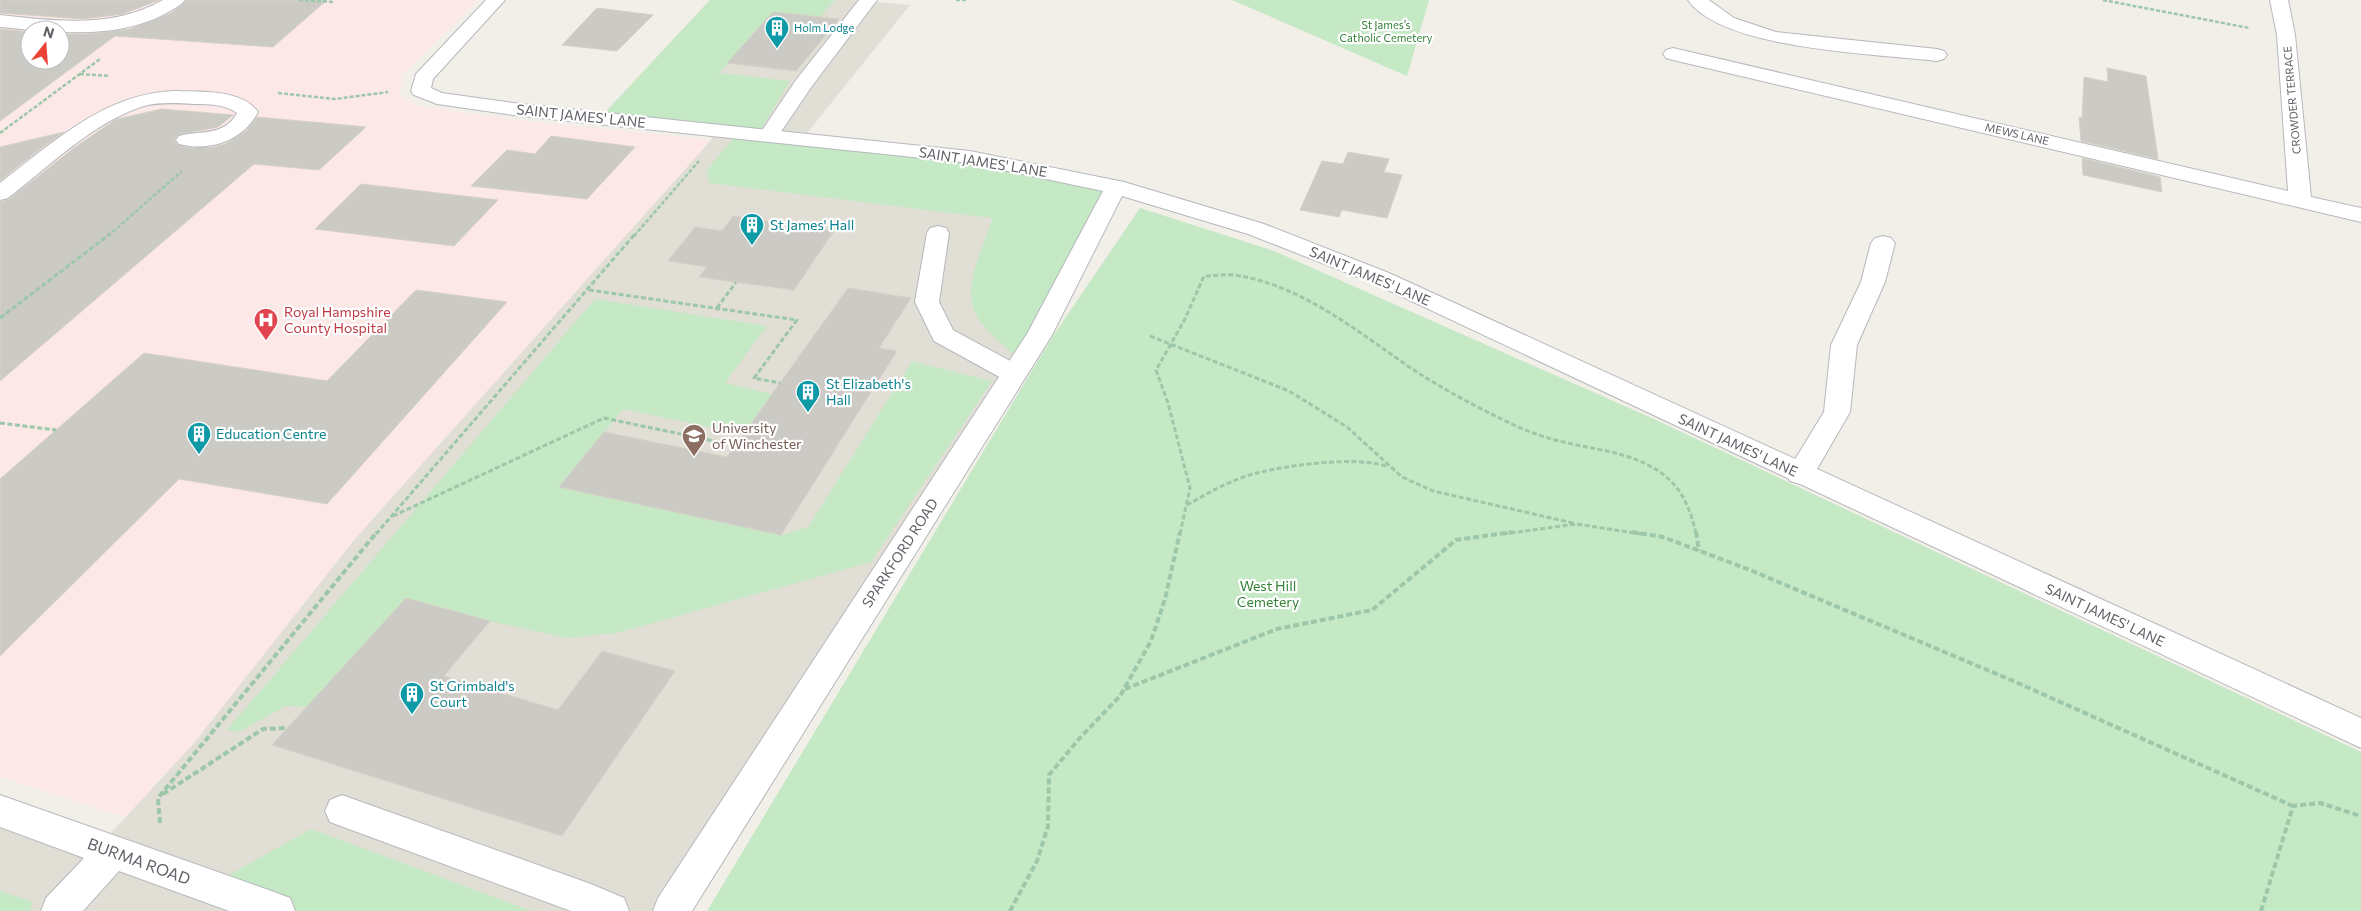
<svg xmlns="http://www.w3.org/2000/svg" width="2361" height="911" font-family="Commissioner,sans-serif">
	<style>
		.education { fill: #e1ded6 }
		.medical { fill: #fce8e6; fill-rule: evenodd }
		.green { fill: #c5e8c5 }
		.building { fill: #cccac5; stroke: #d6d1c6 }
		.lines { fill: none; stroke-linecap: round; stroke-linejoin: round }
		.lane-casing { stroke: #b5b8bc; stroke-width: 2 }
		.street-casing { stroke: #b5b8bc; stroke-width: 2 }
		.path-far2 { stroke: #9cc7a9; stroke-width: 2.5; stroke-dasharray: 4 2; stroke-linecap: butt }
		.path-far1 { stroke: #9cc7a9; stroke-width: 3; stroke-dasharray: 5 2.5; stroke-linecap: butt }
		.path { stroke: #9cc7a9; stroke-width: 4; stroke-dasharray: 6 3; stroke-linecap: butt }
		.lane { fill: #fff; fill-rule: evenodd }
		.street { fill: #fff; fill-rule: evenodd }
		.labels { text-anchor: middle; stroke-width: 4.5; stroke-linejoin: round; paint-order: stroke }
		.far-park-label { font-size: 11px; fill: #348238; stroke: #fff }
		.far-culture-label { font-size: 11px; fill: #0d838f; stroke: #fff; text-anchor: start }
		.far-street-label { font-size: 11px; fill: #5f6368; stroke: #fff }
		.street-label { font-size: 14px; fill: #5f6368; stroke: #fff }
		.culture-label { font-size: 14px; fill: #0d838f; stroke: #fff; text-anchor: start }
		.health-label { font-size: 14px; fill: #be3a42; stroke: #fff; text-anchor: start }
		.education-label { font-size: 14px; fill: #785e54; stroke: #fff; text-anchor: start }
		.park-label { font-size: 14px; fill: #348238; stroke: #fff }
		.near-street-label { font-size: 16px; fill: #5f6368; stroke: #fff }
	</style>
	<rect width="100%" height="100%" fill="#f1efe8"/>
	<!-- education -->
	<path class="education" d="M710,0h143l57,5 -107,133 167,19 69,178 -368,576h-671v-100l99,35 95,-103 159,-202 358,-401 6,-10 -117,-12z"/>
	<!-- medical -->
	<path class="medical" d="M0,0h478l-75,74 -4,21 18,11 93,13 201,21 -358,401 -159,202 -69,74 -125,-40zM30,30h30v30h-30z"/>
	<!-- green -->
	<path class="green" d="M710,0h125l-15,17 -47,-5 -54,61 71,8 -32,53 197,21 161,32 -94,175c-12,-11 -36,-31 -44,-44 -19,-31 6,-69 14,-100l-283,-35 -2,-13 31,-37 -138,-15z
		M1232,0h197l-22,76z
		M1140,208l134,43 380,168 707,333v159h-1654l344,-572z
		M595,299l172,27 -42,57 47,11 -29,40 -120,-25 -64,78 222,48 27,-8 104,-166 80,20 -121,181 -254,71 -50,5 -77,-17 -84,-23 -99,109 -21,-1 -47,26 -12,-2z
		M311,829l221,82h-255l-68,-25z
		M0,891l33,11 -3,9h-30z"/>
	<!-- building -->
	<path class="building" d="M0,0h159l-36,14 -40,5 -83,-6z
		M187,0h140l-54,47 -158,-11 -115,85v-92l30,3v28h30v-26h27l43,-5 41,-16z
		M597,8l56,7 -36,36 -55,-6z
		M773,12l66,7 -43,52 -69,-8z
		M2107,68l39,8 12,83 -77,-18 -2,-24 3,1 2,-41 24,5z
		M162,109l71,6 -15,12 -40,8 -4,5 4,5 13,3 23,-1 11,-3 20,-12 12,-15 109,10 -47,43 -65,-6 -254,217v-179l9,-3 65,-51 35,-24 8,-5z
		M64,132l-25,18 -39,31v-34z
		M551,136l84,11 -48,52 -116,-13 36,-36 28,4z
		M1348,152l41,7 -5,13 18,3 -15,43 -45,-8 -3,7 -39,-7 22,-49 21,3z
		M2082,158l78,19 2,15 -79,-17z
		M361,184l137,16 -44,46 -139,-17z
		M733,216l101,15 -40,59 -95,-13 8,-10 -39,-6 27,-34 27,4z
		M848,288l63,10 -32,50 18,3 -116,184 -222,-48 45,-55 123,25z
		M416,290l91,12 -180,202 -148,-25 -179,177v-177l144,-126 183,28z
		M406,598l84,23 -46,55 114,34 44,-59 73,20 -113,165 -290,-91z"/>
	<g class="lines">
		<defs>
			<path id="lane" d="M163,0h22c-4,5 -10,8 -15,11 -51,30 -115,21 -170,16v-12c56,6 112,14 163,-15z
				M859,0h18l-65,86 -36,53 -7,2 -7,-2 -3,-4 37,-55z
				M1688,0h21l25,18 42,14 161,17 7,2 3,4 -3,4 -7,2c-59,-7 -215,-11 -249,-61z
				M177,91c24,1 65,-2 81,21 -15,29 -48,40 -79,32l-3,-4 3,-4c21,-6 45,1 58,-23 -13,-9 -28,-9 -44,-9 -16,-1 -34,-2 -49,2 -49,15 -96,61 -136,92l-8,2v-17c54,-41 106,-91 177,-92z
				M938,226l8,2 3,5 -10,69 14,28 70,38 4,6 -4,6 -9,3 -9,-3 -71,-39 -19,-39 12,-69 3,-5z
				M1883,236l8,2 4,5 -10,39 -28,63 -7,67 -40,69 -10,3 -10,-3 -4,-7 38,-62 7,-67 30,-63 10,-39 4,-5z
				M0,795l277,98 13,5 5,13h-66l-110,-40 -36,40h-42l5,-13 38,-40 -84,-31z
				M342,795l249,89 33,14 5,13h-58l-241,-89 -5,-11 5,-11z"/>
			<path id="street" d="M486,0h19l-72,79 -2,9 11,5 79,11 449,47 154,31 140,42 125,49 972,445v30l-988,-465 -125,-49 -126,-38 -70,139 -360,576h-39l5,-13 369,-564 76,-143 -133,-28 -449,-47 -84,-12 -23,-9 -3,-4 5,-17z
				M2270,0h18l7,35 16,162 50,11v14l-688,-162 -7,-2 -3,-4 3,-4 7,-2 615,143 -11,-156z"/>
		</defs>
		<!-- lane casing -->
		<use href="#lane" class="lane-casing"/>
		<!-- street casing -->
		<use href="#street" class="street-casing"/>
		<!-- path-far2 -->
		<path class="path-far2" d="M299,0l35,2
			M956,0h11
			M2103,0l146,28
			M80,74l30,2
			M278,93l57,6 53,-7
			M0,133l100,-74
			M108,236l74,-65
			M634,236l65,-75"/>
		<!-- path-far1 -->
		<path class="path-far1" d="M589,290l208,30 -43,58 26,5
			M717,308l19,-26
			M0,318l110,-84
			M1150,336l139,55 58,36 55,50 31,14 140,32
			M0,423l56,7
			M1187,505c21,-12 45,-26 70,-32 32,-8 98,-17 129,-7
			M393,516l211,-98 148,31
			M376,534l259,-300
			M1180,534l10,-46 -22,-85 -12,-33 29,-51 19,-43c10,0 21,-2 30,-1 71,10 128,61 186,99 30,19 62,36 94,51 17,8 35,14 54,18 34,8 67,10 96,32 19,15 27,36 32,59
			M1503,534l73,-10 65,10"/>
		<!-- path -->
		<path class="path" d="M1632,532l31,5 87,33 261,110 282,126
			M1696,532l3,19
			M1125,689l152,-60 95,-19 84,-70 57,-8
			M163,794l100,-65 24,-1
			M160,823l-2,-25 219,-266
			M1010,911l27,-50 11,-35 1,-51 29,-35 42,-44 31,-55 14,-42 15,-67
			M2261,911l32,-105 27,-3 41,13"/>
		<!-- lane -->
		<use href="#lane" class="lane"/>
		<!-- street -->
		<use href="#street" class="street"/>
	</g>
	<!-- icons -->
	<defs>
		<symbol id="building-pin" viewBox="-11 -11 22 30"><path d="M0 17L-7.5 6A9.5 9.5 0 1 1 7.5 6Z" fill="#0f9aa8" stroke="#fff"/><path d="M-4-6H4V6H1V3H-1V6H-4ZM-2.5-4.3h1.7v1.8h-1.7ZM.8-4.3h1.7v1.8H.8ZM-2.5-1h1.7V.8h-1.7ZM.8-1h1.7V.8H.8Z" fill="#fff"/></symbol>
		<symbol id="hospital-pin" viewBox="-11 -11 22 30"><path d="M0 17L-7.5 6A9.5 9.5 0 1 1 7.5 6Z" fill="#e0444e" stroke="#fff"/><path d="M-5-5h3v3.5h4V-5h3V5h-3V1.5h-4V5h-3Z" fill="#fff"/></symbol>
		<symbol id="university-pin" viewBox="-11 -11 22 30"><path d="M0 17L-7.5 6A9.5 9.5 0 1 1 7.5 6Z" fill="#8d6e63" stroke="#fff"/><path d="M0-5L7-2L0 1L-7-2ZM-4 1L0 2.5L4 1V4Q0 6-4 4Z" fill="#fff"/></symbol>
	</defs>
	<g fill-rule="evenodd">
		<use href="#building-pin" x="763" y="14" width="28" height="38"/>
		<use href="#building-pin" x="738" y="211" width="28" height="38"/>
		<use href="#hospital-pin" x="252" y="306" width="28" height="38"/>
		<use href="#building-pin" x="794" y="378" width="28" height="38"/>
		<use href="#building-pin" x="185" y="420" width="28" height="38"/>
		<use href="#university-pin" x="680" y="422" width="28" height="38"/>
		<use href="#building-pin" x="398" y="680" width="28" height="38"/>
	</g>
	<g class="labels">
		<!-- far-park labels -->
		<g class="far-park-label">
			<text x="1386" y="29">St James’s<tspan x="1386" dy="13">Catholic Cemetery</tspan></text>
		</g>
		<!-- far-culture labels -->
		<g class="far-culture-label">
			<text x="794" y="32">Holm Lodge</text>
		</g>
		<!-- far-street labels -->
		<g class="far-street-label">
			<text transform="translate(2292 100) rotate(-95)" y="4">CROWDER TERRACE</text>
			<text transform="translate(2017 134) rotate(13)" y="4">MEWS LANE</text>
		</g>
		<!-- street labels -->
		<g class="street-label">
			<text transform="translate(581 116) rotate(6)" y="5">SAINT JAMES' LANE</text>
			<text transform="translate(983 162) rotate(9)" y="5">SAINT JAMES' LANE</text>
			<text transform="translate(1370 276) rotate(23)" y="5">SAINT JAMES' LANE</text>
			<text transform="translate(1738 445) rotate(25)" y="5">SAINT JAMES' LANE</text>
			<text transform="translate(900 553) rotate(-57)" y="5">SPARKFORD ROAD</text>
			<text transform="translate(2105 615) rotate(25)" y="5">SAINT JAMES' LANE</text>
		</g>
		<!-- culture labels -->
		<g class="culture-label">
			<text x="770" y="230">St James' Hall</text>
			<text x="826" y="389">St Elizabeth's<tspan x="826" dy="16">Hall</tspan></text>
			<text x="216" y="439">Education Centre</text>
			<text x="430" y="691">St Grimbald's<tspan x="430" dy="16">Court</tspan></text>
		</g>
		<!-- health labels -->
		<g class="health-label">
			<text x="284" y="317">Royal Hampshire<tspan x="284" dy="16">County Hospital</tspan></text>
		</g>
		<!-- education labels -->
		<g class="education-label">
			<text x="712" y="433">University<tspan x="712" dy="16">of Winchester</tspan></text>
		</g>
		<!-- park labels -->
		<g class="park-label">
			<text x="1268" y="591">West Hill<tspan x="1268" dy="16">Cemetery</tspan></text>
		</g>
		<!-- near-street labels -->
		<g class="near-street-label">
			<text transform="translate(139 861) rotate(20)" y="6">BURMA ROAD</text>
		</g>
	</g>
	<!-- north arrow -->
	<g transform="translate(45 45) rotate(17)"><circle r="24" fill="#ffffff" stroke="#bfc1c3"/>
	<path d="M0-4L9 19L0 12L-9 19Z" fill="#ea4335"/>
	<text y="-8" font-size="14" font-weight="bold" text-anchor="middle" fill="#5f6368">N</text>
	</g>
</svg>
